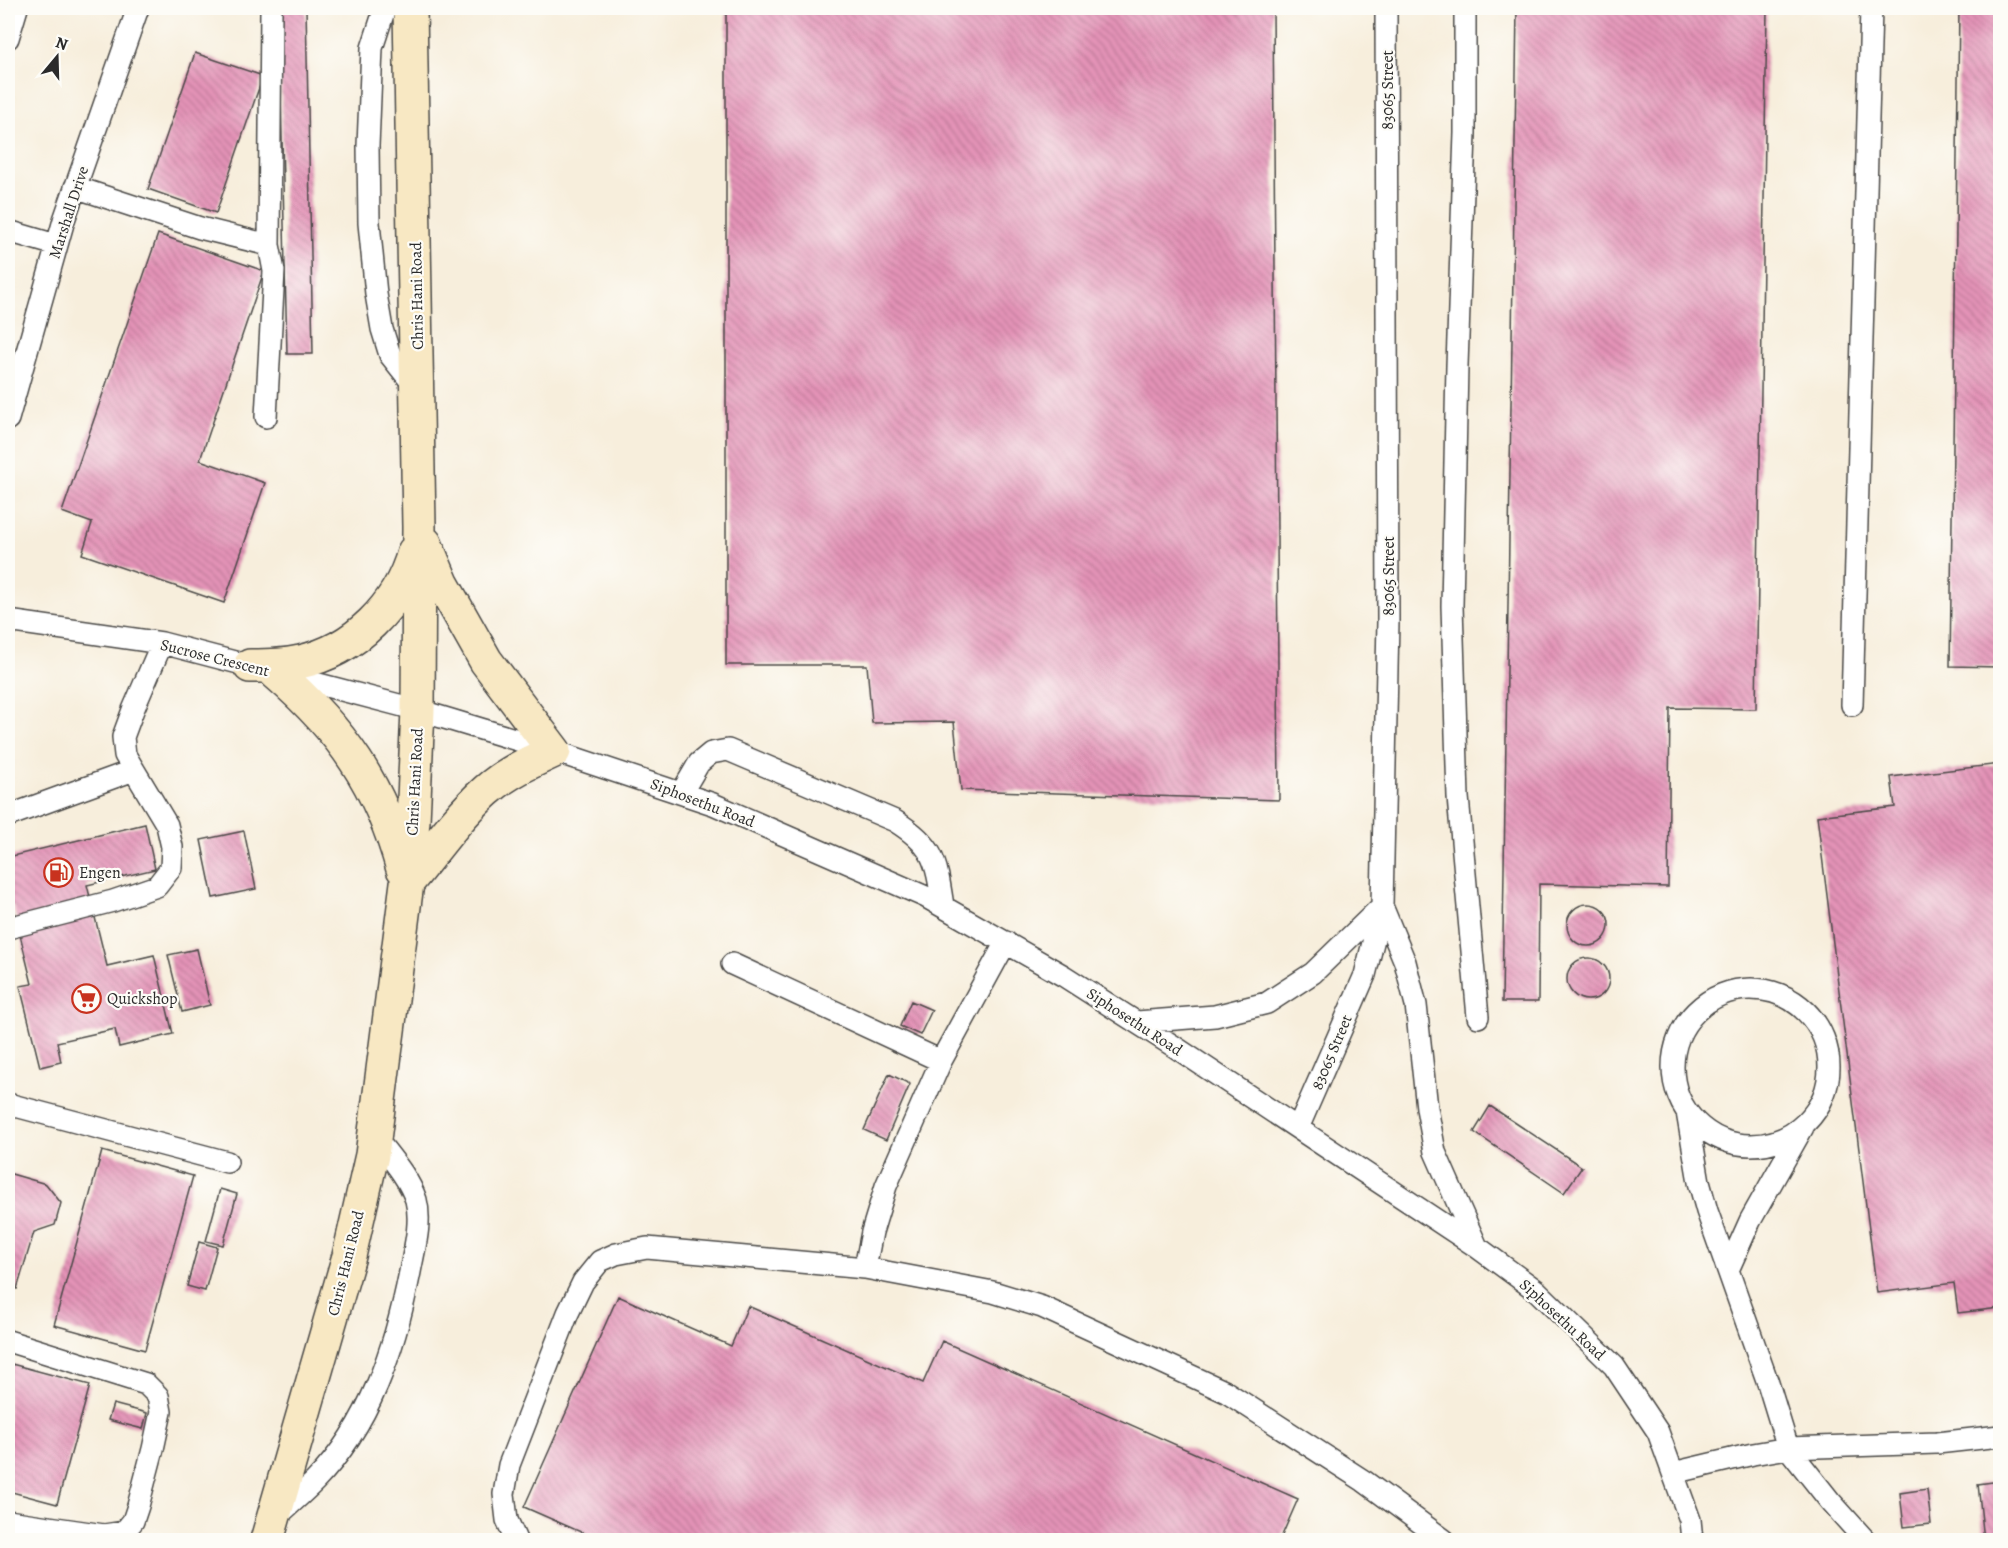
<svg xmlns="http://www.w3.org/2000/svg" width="2008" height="1548" font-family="Alegreya,serif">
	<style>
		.building { fill: url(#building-back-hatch) }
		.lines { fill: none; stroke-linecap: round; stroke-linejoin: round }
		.service-casing { stroke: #4a4846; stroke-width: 24 }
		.secondary-casing { stroke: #4a4846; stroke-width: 36 }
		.service { stroke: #fff; stroke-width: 21 }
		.secondary { stroke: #f8e8c3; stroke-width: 33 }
		.labels { text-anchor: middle; stroke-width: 4.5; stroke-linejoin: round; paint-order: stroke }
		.street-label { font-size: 16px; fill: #2b2b2b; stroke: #fdfcf7 }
		.poi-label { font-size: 16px; fill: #2b2b2b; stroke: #fdfcf7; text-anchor: start }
	</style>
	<defs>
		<pattern id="building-back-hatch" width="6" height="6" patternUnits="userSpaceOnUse" patternTransform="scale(1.5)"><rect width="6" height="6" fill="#e493b7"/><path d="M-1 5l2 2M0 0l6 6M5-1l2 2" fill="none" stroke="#b97895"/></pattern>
	</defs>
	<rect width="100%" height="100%" fill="#fdfcf7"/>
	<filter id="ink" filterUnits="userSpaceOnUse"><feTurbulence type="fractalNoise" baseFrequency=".0167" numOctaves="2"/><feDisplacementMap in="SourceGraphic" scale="12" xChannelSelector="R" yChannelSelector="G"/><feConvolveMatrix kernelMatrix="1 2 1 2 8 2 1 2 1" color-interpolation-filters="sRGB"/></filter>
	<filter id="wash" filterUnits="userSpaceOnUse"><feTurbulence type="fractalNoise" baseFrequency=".008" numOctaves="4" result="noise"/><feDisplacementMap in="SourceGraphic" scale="24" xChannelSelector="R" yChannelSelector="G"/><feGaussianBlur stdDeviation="1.35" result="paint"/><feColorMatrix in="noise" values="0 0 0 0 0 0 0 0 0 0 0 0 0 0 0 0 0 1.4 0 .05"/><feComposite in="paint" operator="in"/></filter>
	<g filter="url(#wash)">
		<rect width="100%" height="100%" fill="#f7eedc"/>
		<g id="blocks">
			<!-- building -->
			<path class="building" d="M279,8h27l7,346h-26z
				M726,8h547l6,792 -318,-10 -7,-68 -82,1 -5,-58h-141z
				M1517,8h250l-11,701 -86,-1 -2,179 -129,-3 -1,118h-36z
				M1959,8h41v659l-50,-1z
				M195,53l68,23 -47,137 -68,-24z
				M158,234l106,37 -64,189 65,23 -41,120 -142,-49 10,-31 -30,-11z
				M2000,764v544l-42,5 -4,-30 -77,10 -60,-477 78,-9 -4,-30z
				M145,824l10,45 -68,16 20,81 47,-11 19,79 -54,13 -4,-18 -58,13 4,20 -21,5 -20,-81 12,-2 -19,-78 -5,1v-50z
				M244,831l12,58 -43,9 -12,-58z
				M1567 925a21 21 0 1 1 42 0a21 21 0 1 1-42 0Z
				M197,949l13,56 -28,7 -14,-57z
				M1567 979a21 21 0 1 1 42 0a21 21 0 1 1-42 0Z
				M911,1001l21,9 -12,25 -20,-9z
				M889,1074l21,10 -24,56 -22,-10z
				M1490,1106l92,61 -18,26 -90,-61z
				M102,1151l91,25 -48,174 -91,-25z
				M8,1173l38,11 15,19 -6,22 -21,7 -17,57 -9,-3z
				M220,1189l17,5 -14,51 -17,-4z
				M199,1242l18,5 -12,44 -18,-5z
				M618,1296l113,50 17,-40 175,77 19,-42 356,158 -18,41h-681l-75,-33z
				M8,1363l82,22 -33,119 -49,-13z
				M113,1404l34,9 -4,16 -35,-9z
				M2000,1481v59h-16l-6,-56z
				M1927,1489l4,35 -27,3 -4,-34z"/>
		</g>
	</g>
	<g filter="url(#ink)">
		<use href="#blocks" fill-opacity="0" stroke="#4a4846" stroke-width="1.5"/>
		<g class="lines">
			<defs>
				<path id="service" d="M385,8l-13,40 -4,98 1,77 7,71 6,35 8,26 27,34
					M1465,8v125l-8,233 -5,240 6,191 20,220
					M8,38l9,-30
					M75,187l125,41 69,17
					M8,231l48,14
					M266,417l8,-146 -5,-26 2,-237
					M8,419l56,-199 74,-212
					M8,621l154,22 256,67 136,41 159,53 213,93 138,79 111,71 302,200 60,44 77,75 44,66 32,88 2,20
					M1852,705l19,-697
					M682,792l17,-29 12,-10 17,-3 167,71c40,25 41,40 48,85
					M8,816l126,-46
					M8,928l105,-27 44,-15 14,-18 1,-21 -5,-22 -42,-70 -2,-18 10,-27 29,-67
					M1006,942l-65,119 -55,125 -14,46 -7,36 128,24 49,15 184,85 138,89 80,59
					M732,964l209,97
					M1673 1067a78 78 0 1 1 156 0a78 78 0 1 1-156 0Z
					M1137,1022l78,-6 52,-13 46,-30 69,-67 23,56 11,43 11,103 8,44 42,95
					M8,1104l219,58
					M1687,1112l12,70 8,29 61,172 20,65 42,53 35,39
					M1298,1128l67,-153 17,-69 6,-285 -2,-613
					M1728,1270l22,-49 53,-94
					M8,1341l138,43 12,12 3,16 -8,37 -15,57 -5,15 -9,11 -20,3 -96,-14
					M1673,1473l80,-19 35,-6 149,-5 63,-7
					M275,1518c13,-12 27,-24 40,-37 55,-56 80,-133 95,-209 4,-22 12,-49 6,-72 -8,-24 -27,-44 -42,-64
					M516,1540l-9,-20 -3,-26 5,-29 59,-152 15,-31 17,-21 16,-7 31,-6 218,20"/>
				<path id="secondary" d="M250,666c17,0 34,0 50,-4 55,-12 99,-56 114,-110
					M276,673c66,57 104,112 127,196
					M407,883c26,-31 49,-65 79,-92 20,-18 44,-29 68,-40l-68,-90 -44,-78 -17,-40
					M267,1540l82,-284 23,-101 35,-272 6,-62 5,-111 1,-183 -9,-519"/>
			</defs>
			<!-- service casing -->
			<use href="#service" class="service-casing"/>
			<!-- secondary casing -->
			<use href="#secondary" class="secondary-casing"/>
			<!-- service -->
			<use href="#service" class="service"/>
			<!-- secondary -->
			<use href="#secondary" class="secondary"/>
		</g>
	</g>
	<!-- icons -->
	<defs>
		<symbol id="fuel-ring" viewBox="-11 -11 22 22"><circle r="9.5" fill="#fdfcf7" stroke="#c8321e" stroke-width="1.5"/><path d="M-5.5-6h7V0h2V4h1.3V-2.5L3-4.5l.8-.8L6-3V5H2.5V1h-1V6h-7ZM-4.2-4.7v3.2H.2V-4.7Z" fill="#c8321e"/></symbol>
		<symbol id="supermarket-ring" viewBox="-11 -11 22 22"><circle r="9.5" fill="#fdfcf7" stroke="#c8321e" stroke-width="1.5"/><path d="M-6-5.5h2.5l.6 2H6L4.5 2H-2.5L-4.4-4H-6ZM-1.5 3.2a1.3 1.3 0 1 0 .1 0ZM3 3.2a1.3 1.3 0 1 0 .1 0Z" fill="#c8321e"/></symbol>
	</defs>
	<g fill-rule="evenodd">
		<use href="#fuel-ring" x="42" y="856" width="33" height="33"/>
		<use href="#supermarket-ring" x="70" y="982" width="33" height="33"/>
	</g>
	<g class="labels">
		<!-- street labels -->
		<g class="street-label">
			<text transform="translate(1387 90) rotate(-90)" y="6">83065 Street</text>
			<text transform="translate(68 212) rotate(-72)" y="6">Marshall Drive</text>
			<text transform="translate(416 296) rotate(-91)" y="6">Chris Hani Road</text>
			<text transform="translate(1388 576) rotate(-90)" y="6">83065 Street</text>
			<text transform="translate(215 657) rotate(14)" y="6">Sucrose Crescent</text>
			<text transform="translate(414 782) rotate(-87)" y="6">Chris Hani Road</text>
			<text transform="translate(703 802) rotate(21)" y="6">Siphosethu Road</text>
			<text transform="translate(1135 1021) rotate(33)" y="6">Siphosethu Road</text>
			<text transform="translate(1331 1052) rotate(-67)" y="6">83065 Street</text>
			<text transform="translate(345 1263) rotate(-76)" y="6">Chris Hani Road</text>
			<text transform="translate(1563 1319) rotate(43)" y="6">Siphosethu Road</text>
		</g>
		<!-- poi labels -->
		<g class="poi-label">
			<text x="79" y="878">Engen</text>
			<text x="107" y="1004">Quickshop</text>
		</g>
	</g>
	<!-- margin -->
	<rect width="2008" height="1548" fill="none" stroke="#fdfcf7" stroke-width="30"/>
	<!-- north arrow -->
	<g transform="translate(57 57) rotate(19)" stroke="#fdfcf7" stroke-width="4.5" paint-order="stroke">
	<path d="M0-4.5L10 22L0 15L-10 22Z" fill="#2b2b2b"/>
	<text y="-9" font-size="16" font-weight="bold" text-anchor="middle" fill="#2b2b2b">N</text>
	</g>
</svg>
